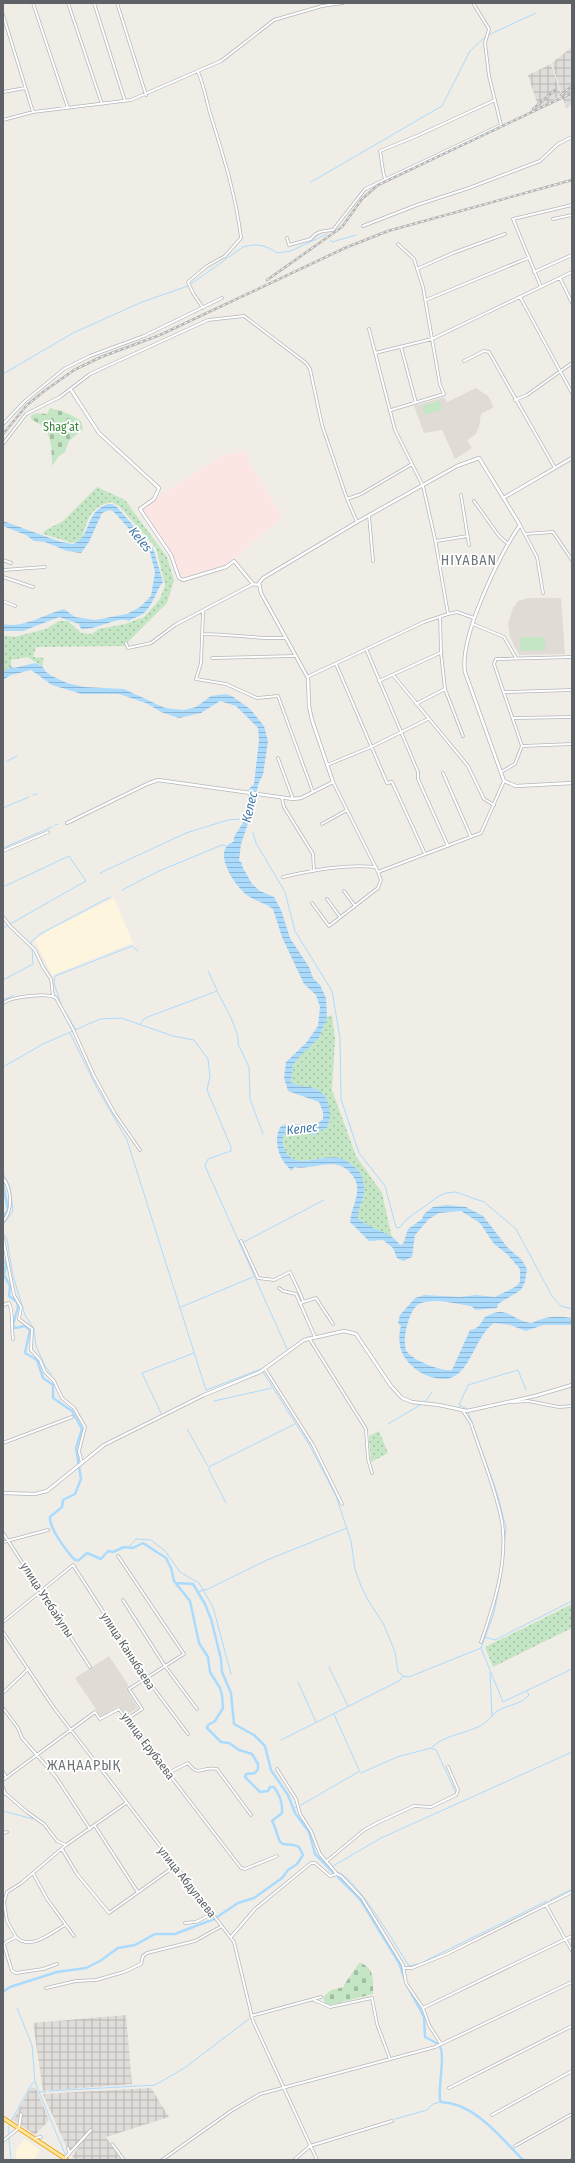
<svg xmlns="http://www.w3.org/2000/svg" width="575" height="2163" font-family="'Fira Sans Condensed',sans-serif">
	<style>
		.commercial { fill: #fdf5de }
		.industrial { fill: url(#industrial-grid) }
		.education { fill: #e0dcd5 }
		.medical { fill: #fbe6e4 }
		.grass { fill: url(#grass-dots) }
		.cemetery { fill: url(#cemetery-stones) }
		.pitch { fill: #c5e6c4 }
		.water { fill: url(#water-rules) }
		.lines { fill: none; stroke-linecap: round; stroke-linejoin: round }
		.stream { stroke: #aadbfd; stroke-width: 1 }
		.canal { stroke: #aadbfd; stroke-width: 2.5 }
		.minor-casing { stroke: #b4b7bb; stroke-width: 3.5 }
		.tertiary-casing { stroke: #b4b7bb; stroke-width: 4 }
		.secondary-casing { stroke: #b3b6bb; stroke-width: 4 }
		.trunk-casing { stroke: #f09f06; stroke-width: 4.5 }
		.minor { stroke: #fff; stroke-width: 2 }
		.tertiary { stroke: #fff; stroke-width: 2.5 }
		.secondary { stroke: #fff; stroke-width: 2.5 }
		.trunk { stroke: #fce6a0; stroke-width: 3 }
		.rail-casing { stroke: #b5b6b6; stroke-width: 2.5 }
		.rail { stroke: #fff; stroke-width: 1; stroke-dasharray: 3; stroke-linecap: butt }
		.labels { text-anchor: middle; stroke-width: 3.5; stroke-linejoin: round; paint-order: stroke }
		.park-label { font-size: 12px; fill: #378439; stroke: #fff }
		.street-label { font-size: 12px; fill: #5e6266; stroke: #fff }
		.water-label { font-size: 13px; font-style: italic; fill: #4277a7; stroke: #fff }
		.quarter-label { font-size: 14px; letter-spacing: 1px; fill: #6f7478; stroke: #fff }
	</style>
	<defs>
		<pattern id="industrial-grid" width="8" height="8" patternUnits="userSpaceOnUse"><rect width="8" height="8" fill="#dfdcd9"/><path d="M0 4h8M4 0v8" fill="none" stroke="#b8b6b4"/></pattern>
		<pattern id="grass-dots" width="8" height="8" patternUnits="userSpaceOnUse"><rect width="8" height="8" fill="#c5e6c4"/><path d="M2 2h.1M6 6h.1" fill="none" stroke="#a3bea3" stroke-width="1.8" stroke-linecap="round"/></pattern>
		<pattern id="cemetery-stones" width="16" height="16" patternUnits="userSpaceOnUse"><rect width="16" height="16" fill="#c5e6c4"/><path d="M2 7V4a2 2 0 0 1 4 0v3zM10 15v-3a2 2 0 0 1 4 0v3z" fill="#a3bea3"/></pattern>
		<pattern id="water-rules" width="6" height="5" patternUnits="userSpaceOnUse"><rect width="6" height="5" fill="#aadbfd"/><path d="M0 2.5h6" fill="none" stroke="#8eb5d1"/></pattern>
	</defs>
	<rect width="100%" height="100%" fill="#f0ede7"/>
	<!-- commercial -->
	<path class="commercial" d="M114,898l19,45 -81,32 -17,-35 13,-9z
		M24,2139l16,10 -6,11h-18v-10z"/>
	<!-- industrial -->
	<path class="industrial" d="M572,47v58l-6,3 -14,-45z
		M551,64l10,31 -22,14 -11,-34z
		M126,2015l6,69 -89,7 -10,-68z
		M31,2087l5,2 13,31 -14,15 -22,-15z
		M151,2088l18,29 -63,20 15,23h-45l-4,-3 7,-11 -11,4 -25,-56z"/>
	<!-- education -->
	<path class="education" d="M476,388l12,8 6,11 -13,7 -2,13 -4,8 -8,5 5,8 -17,11 -13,-29 -18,3 -10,-27 30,-9 3,5z
		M528,598h33l4,56 -46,1 -9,-18 -2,-14 5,-15 5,-7z
		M109,1656l20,30 -3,2 12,20 -11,7 -8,-9 -18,11 -26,-39z"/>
	<!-- medical -->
	<path class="medical" d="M245,450l6,15 32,52 -57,48 -43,13 -3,-1 -7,-22 -31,-44 1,-4 78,-51z"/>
	<!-- grass -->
	<path class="grass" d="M97,487l28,13 42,57 7,23 -7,23 -43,43 -88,1 -3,10 11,1 -2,8 -15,-9 -16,3v7l-8,5v-37l11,2 32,-8 13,-8h9l13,12 11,1 6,-5 27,-5 19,-7 16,-18 5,-14 -9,-37 -37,-42 -8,-4c-23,6 -22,17 -30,37l-8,4 -30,-9 1,-3 19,-10z
		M332,1015l3,24 -3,51 24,66 26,37 10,45c-11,-7 -25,-11 -34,-20 0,-17 11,-19 4,-41 -2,-4 -7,-9 -10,-12 -22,-22 -56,13 -68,-17 -2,-7 -2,-11 2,-17l25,1 16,-4 3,-6 -14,-33 -20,-3 -5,-4 2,-17 9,-11 17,-16 8,-21z
		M379,1431l9,22 -17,9 -2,-26z
		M572,1604v24l-79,39 -8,-20z"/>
	<!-- cemetery -->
	<path class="cemetery" d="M50,408c12,3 21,6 31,13l2,8 -14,12 -4,11 -6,4 -7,10c0,-19 0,-39 -20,-46l-2,-4 6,-3 11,1z
		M359,1963c16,3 14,19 14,31l-43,11 -5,-2 -2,-6 8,-7 13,-3v-2z"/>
	<!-- pitch -->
	<path class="pitch" d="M439,400l3,9 -17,6 -3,-9z
		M520,637h25v13l-25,1z"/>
	<!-- water -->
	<path class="water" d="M108,504h4l5,3 36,41 10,34c-8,10 -9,21 -18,30 -5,5 -11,5 -16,9 -10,-6 -35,10 -48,8l-2,-5 -20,-7 -36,14h-20v-7c20,5 42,-10 61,-15l11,8 20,3 32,-6 13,-7 11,-11 4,-24 -5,-20 -37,-41 -4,-1 -7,3 -13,29 -8,11 -14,-2 -22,-9 -11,-1 -8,-6 -23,-9v-5l58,21 12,2c20,-9 11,-32 35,-40z
		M35,663l7,3 4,6 6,4 15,7 17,4 40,2 41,19 19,2 12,-3 15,-11 14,-2 7,2 18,13 14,17 4,15 -5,34 -4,7 -8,33 -10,29 -2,17 3,2v3l10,18 8,7 14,6 7,13 9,28 19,29 4,11 7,7 6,13 1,19 -8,21 -17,16 -9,11 -2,17c8,6 16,3 25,7 14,6 17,27 11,39l-9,3 -2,4 -22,-5 -8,1c-4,6 -4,11 -2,17 12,30 46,-5 68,17 4,3 9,8 10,12 7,22 -4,24 -4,41 12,12 33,13 42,27l3,-1 5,-15 14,-10 2,-5 9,-7 14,-2 19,2 17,9 25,32 14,12 5,9 -2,13 -4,8 -23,14 -1,4 -21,2 -5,-4c-15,-2 -38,-9 -52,-2 -10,5 -17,36 -13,46 4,10 37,22 46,20l18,-40c8,-1 10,-5 14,-12 23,-15 28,3 48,5 15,-7 24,-7 40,-5v7h-29l-17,6 -16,-6 -16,-2c-23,16 -24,64 -59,55 -13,-3 -22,-9 -30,-20 -6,-8 -7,-23 -4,-32l-3,-3 2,-8 15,-17 9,-3 36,2 16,-2 19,2 20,-10 5,-5v-13l-13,-15 -13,-10 -14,-21 -19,-12 -22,2 -10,6 -14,16 -3,22 -9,4 -6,-3 -4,-10 -10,-8 -14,1 -19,-19c1,-11 6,-20 7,-30 1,-7 -1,-12 -5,-17 -15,-21 -38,-4 -58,-8l-2,4c-13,-10 -20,-31 -11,-45l7,-2 28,1 7,-6v-7l-4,-10 -31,-11 -4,-13 2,-16 20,-19 12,-17 2,-19 -4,-12 -12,-11 -22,-47 -9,-28c-8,-6 -17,-8 -25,-13 -11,-8 -32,-38 -21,-50 1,-2 5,-3 7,-5v-4l10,-16 5,-32 5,-5 5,-43 -1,-13 -22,-22 -16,-5 -19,12 -22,5 -18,-6 -15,-9 -27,-9h-37l-30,-9 -21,-15 -20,5 -8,5v-8l8,-5 3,1z"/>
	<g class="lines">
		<!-- stream -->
		<path class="stream" d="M311,182l131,-76 28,-55 16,-15 50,-23
			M330,240l2,2 24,-7
			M191,284l52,-37c15,-4 22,-2 34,6l14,-2 36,-17
			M3,374l70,-41 69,-31 46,-16
			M7,761l10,-5
			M3,763l1,-1
			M33,795l4,-1
			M3,808l26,-11
			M55,825l3,-1
			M253,833l3,10 29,49 10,39 37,60 8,47 1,61 18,54 26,33 11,41 3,1 8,-9 32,-23 7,-3 10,-1 28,10 32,27 36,67 9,10 11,3
			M3,848l49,-21
			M100,873l86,-40 42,-13 12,-1
			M3,887l66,-31 17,25 -83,47
			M122,890l37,-19 63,-26 4,1
			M31,945v-3l9,-8 70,-37
			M208,971l9,19
			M3,980l30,-16 -1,-16
			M3,1000l11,-5
			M61,1004l-7,-21 1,-7 77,-30 6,5
			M64,1010l12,20
			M140,1024l5,-6 72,-27c6,12 23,40 21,53l11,23 1,32 13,35
			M70,1033l27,55 30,52 79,250 55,-21 49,77 26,50 15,45 4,28 6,17 7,14 16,25 11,27 3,19 5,5 6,1 72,-29
			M3,1067l40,-23 57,-25 21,-1 52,18 21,4 14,19 2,17 -3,14 24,57v4l-23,8 -3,7 82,183
			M3,1173l7,14 3,24 -10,14
			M3,1232l4,7 6,37 12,39 9,14 2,17 9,20 7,9
			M242,1243l82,-43
			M181,1307l72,-30
			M214,1401l58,-13
			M425,1402l7,-10
			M161,1413l-19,-40 52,-20
			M388,1424l34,-20
			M187,1429l21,37
			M226,1503l-17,-33v-3l86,-43
			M128,1548l8,-9 15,1 14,11 15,21 19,11 14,24 18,67
			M503,1559l3,-31 -9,-35 -30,-84 -8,-4 9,-20 50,-15 8,20
			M501,1577l-7,36 -13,35 22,54 69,-33
			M197,1592l11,-3 59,-29 80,-32
			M485,1637l10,3 77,-39
			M329,1667l19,39
			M490,1673l2,43
			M298,1682l18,40
			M334,1714l25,56
			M281,1740l118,-59 4,-4
			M432,1747c13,-12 32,-13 48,-21 8,-4 12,-12 19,-16 11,-6 21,-5 30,-15l-2,-3
			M361,1773l36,-16 34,-9 5,2 20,43
			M301,1805l59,-34
			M293,1808l4,-1
			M3,1811l30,8
			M333,1866l48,-28 191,-86
			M329,1870l1,-1
			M337,1872c17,2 61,77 72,94l8,-2
			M550,1900l22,-11
			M423,1962l124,-61
			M17,2008l15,37 3,37 4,10 26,62
			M49,2091l106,-6 28,-16 66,-50
			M39,2092h7
			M395,2119l32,-9 6,-6 8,-2
			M11,2121l20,-36 4,-3
			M9,2125v11
			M9,2139l2,21
			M5,2160l2,-2"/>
		<!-- canal -->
		<path class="canal" d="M3,1183l5,27 -5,7
			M3,1259l3,6 -2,10 6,11 -1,10 8,6 1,5 -5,18 2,3 10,-2 5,4 -5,23 12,7 6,18 10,7v13l19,13 10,18 -6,19 5,31 -6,15 -12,6 -1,7 -12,10c-1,11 17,35 25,43h4l8,-7 14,6 7,-8 5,1 11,-5 9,1 10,-5 23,15 5,10 3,13 16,20 9,42 9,14 2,15 10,16 2,7 1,13 -8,13 -7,4 -1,3 14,14 8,1 10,7 13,4 6,10v5l-3,4 -9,1 -1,3 15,15 8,-1 2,-4h4c5,7 9,17 8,26l-10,8c5,7 5,21 11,23 5,1 11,0 16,3l4,8 -6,9 -9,6 -6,8 -28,20 -16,5 -21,14
			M176,1583l17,1 12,20 6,15 10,40 1,13 9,21 3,31 20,11 11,11 6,24 17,25 7,18 14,19 6,22 20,20
			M338,1877l22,22 39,64 7,20
			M408,1987l16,30 1,20c4,2 10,5 14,8 7,8 -1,42 1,55l1,2c34,1 60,36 82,58
			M3,1992l7,-5 47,-15 29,-4 14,-7 18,-13 17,-3 20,-11h20l39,-15"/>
		<defs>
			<path id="minor" d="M33,3l35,105
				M68,3l34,101
				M94,3l31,98
				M117,3l29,92
				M3,15l30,97
				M198,72c6,13 8,27 12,41 13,42 26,82 31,125l-16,18 -18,10 -19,16 5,11 10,15
				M3,92l22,-4
				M3,120l30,-8 98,-12 90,-39 53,-41 48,-14 21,-3
				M385,179c-3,-10 -3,-18 -5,-28l39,-16 76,-35
				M553,219l19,-4
				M363,226l54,-21 52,-17 71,-27 18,-17 14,-7
				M287,238l2,7 22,-6c5,-8 13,-8 22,-9l32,-41 136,-64 -12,-49 -4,-33 4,-14 -16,-26
				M417,269l36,-16 52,-19
				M534,272l38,-17
				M560,278l12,25
				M541,287l-28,-68 59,-14
				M520,297l52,96
				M426,300l102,-42
				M369,329l26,101 28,56 12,53 13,75
				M401,347l15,56
				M375,353l57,-14 140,-67
				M464,361l20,-10 5,1 66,116
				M515,400l12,-5 45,-32
				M391,410l53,-16 -4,-9 -17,-98 -9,-28 -16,-15
				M3,424l22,-23 39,-32 26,-13 54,-20 78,-38
				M3,444l23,-30 34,-17 30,-23 118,-54 36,-4 62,47 4,6 12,56 25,74 10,23
				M461,495l8,50
				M347,499l14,-5 51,-30
				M474,501l25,35 8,7
				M369,515l4,46
				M520,525l17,32 6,36
				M525,534l28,-2 19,28
				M436,541l32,-5
				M3,560l8,3
				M3,570l42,-3
				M3,577l30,10
				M3,601l12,5
				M203,612l-2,51 -5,16 30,5 31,14 21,-2 35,96
				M440,617l1,36 4,36 18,47
				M473,624l31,13 12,21
				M202,634c28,0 55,5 82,4
				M126,643l2,5 23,-5 24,-18 78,-41
				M367,651l51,121v7l30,67
				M212,658l82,-2
				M336,664l51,119 5,-1 33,72
				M393,675l75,91 16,33 10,6
				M307,677l117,-55 24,-8 9,-2 17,6
				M379,681l61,-28
				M504,692l68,-2
				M416,704l29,-15
				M514,718l58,-1
				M522,746l50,-2
				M278,758l15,41
				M327,765l44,-18 57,-28
				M501,772l14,-8 7,-18 -28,-82 2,-5 76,-2
				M443,773l28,64
				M333,782l45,90 103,-39 23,-52
				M282,799l2,8 29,47 1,17
				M322,824l25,-14
				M3,851l45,-19
				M283,877c30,-7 62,-13 93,-10
				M344,891l11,15
				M327,899l13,18
				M312,903l17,23 49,-38 3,-8 -3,-8
				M3,917l7,9 25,24 8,17 8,12 2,17
				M3,1003c8,-6 45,-11 53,-5l17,31 21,47 21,38 25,36
				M3,1178c9,11 10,33 0,43
				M3,1238l11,57 7,12 -2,12 13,10 -1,21 9,10 5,12 9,9 8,17 12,10 11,19 -6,24 3,12
				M241,1241l17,37 16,2 16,-8 12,26 1,4 -3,2
				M279,1288l4,3 13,3 19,43
				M303,1302l13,-4 17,26
				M3,1305l6,-2c5,11 2,24 4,36
				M309,1338l57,91 2,30 4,14
				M265,1369l48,76 29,59
				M512,1402l16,-1 31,6 13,-1
				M463,1411l8,12c10,32 25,66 31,99 6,40 -8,83 -21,120
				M3,1443l69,-26
				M3,1533l87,134
				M3,1542l45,-12
				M118,1556l66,98 -55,35 13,20 -15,10
				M123,1600l42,66 32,43
				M3,1622l70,-57 73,113 42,56
				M3,1632l51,76 180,234 19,79 64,139
				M3,1693l25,-24
				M3,1708l15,20 4,10 34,39 34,52
				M277,1769l19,30 4,15 11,17 9,23 17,20 4,2 21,22 41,67 3,18 17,25 6,17 12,19
				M3,1772l3,5
				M168,1773l20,-10c11,15 13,3 29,6l34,46
				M3,1780l92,-68 5,7 19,-10 122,159 4,1 32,-13
				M3,1787l2,6
				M3,1795l2,-2 22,19 17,12 13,17 9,4
				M95,1826l42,65
				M3,1833l4,-1
				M62,1849l15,25 32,39 66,-47
				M327,1861l37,-31 15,-8 35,-16 17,1 25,-12 2,-5 -10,-23
				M33,1873l14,26 27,37
				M546,1905l26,46
				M185,1923l11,-1 16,-8
				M16,1937l-9,-16 -3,-19 3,-10 13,-8 46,-39 60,-42
				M231,1937l24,-28 56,-46h4l15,13 7,-2
				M57,1964l-14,5 -27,4 -4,-2 -8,-26 2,-3 10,-5c14,14 35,-4 49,-12
				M405,1968h7l35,-14 125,-62
				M46,1988l30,-7 20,-1 28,-8 17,-8 2,-8 4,-3 48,-12 27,-15
				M314,2000l16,7 42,-9 5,26 13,35
				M423,2008l149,-72
				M251,2016l70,-19
				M449,2088l123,-62
				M492,2115l80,-44
				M34,2138l7,-1
				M3,2141l16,-13 2,-14
				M112,2144l12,16
				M515,2146l57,-32
				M68,2148l1,4
				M64,2159l27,-29
				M162,2160l69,-49 29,-17 175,-47 137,-65
				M294,2160l16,-14 82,-25
				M571,2160l1,-1"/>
			<path id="tertiary" d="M71,390l28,43 60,55 -5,11 -14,10 31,46 8,23 4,2 43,-13 8,-6 19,23 6,1
				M505,497l67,-39
				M67,823l80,-39 11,-4 135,19 8,-1 32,-16 -21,-62 -3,-14 -1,-28 -47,-85 -2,-10 4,-5 94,-56 100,-56 22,-8 41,67c-20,29 -61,112 -55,147l39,109 12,5 56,-3"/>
			<path id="secondary" d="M3,1493l32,1 12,-3 57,-46 100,-50 56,-23 44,-32 40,-9 12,3 35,52 11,12 10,4 27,3 28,6 68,-15 37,-11"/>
			<path id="trunk" d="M3,2118l64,42"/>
		</defs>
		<!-- minor casing -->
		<use href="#minor" class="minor-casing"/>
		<!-- tertiary casing -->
		<use href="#tertiary" class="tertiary-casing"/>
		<!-- secondary casing -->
		<use href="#secondary" class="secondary-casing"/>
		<!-- trunk casing -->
		<use href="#trunk" class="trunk-casing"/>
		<!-- minor -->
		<use href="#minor" class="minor"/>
		<!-- tertiary -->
		<use href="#tertiary" class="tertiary"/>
		<!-- secondary -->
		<use href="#secondary" class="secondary"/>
		<!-- trunk -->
		<use href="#trunk" class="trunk"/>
		<defs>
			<path id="rail" d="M561,95l11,-9
				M533,109l22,-19
				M267,280l75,-53 20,-28 16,-14 194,-92
				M3,434l24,-29 16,-13 31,-22 27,-13 59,-22 185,-87 43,-17 184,-51"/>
		</defs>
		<!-- rail casing -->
		<use href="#rail" class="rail-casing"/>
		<!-- rail -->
		<use href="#rail" class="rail"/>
	</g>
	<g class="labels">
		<!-- park labels -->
		<g class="park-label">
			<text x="61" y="431">Shag‘at</text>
		</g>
		<!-- street labels -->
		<g class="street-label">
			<text transform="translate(47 1600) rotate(57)" y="4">улица Утебайулы</text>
			<text transform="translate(128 1651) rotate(57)" y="4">улица Каныбаева</text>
			<text transform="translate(148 1746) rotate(53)" y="4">улица Ерубаева</text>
			<text transform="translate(187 1882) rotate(52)" y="4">улица Абдулаева</text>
		</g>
		<!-- water labels -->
		<g class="water-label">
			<text transform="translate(141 539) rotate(50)" y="5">Keles</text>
			<text transform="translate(249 807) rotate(-77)" y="5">Келес</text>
			<text transform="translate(302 1128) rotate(-7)" y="5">Келес</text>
		</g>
		<!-- quarter labels -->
		<g class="quarter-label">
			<text x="469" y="565">HIYABAN</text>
			<text x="84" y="1770">ЖАҢААРЫҚ</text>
		</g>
	</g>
	<!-- border -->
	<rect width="575" height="2163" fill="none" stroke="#5e6266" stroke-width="8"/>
</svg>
